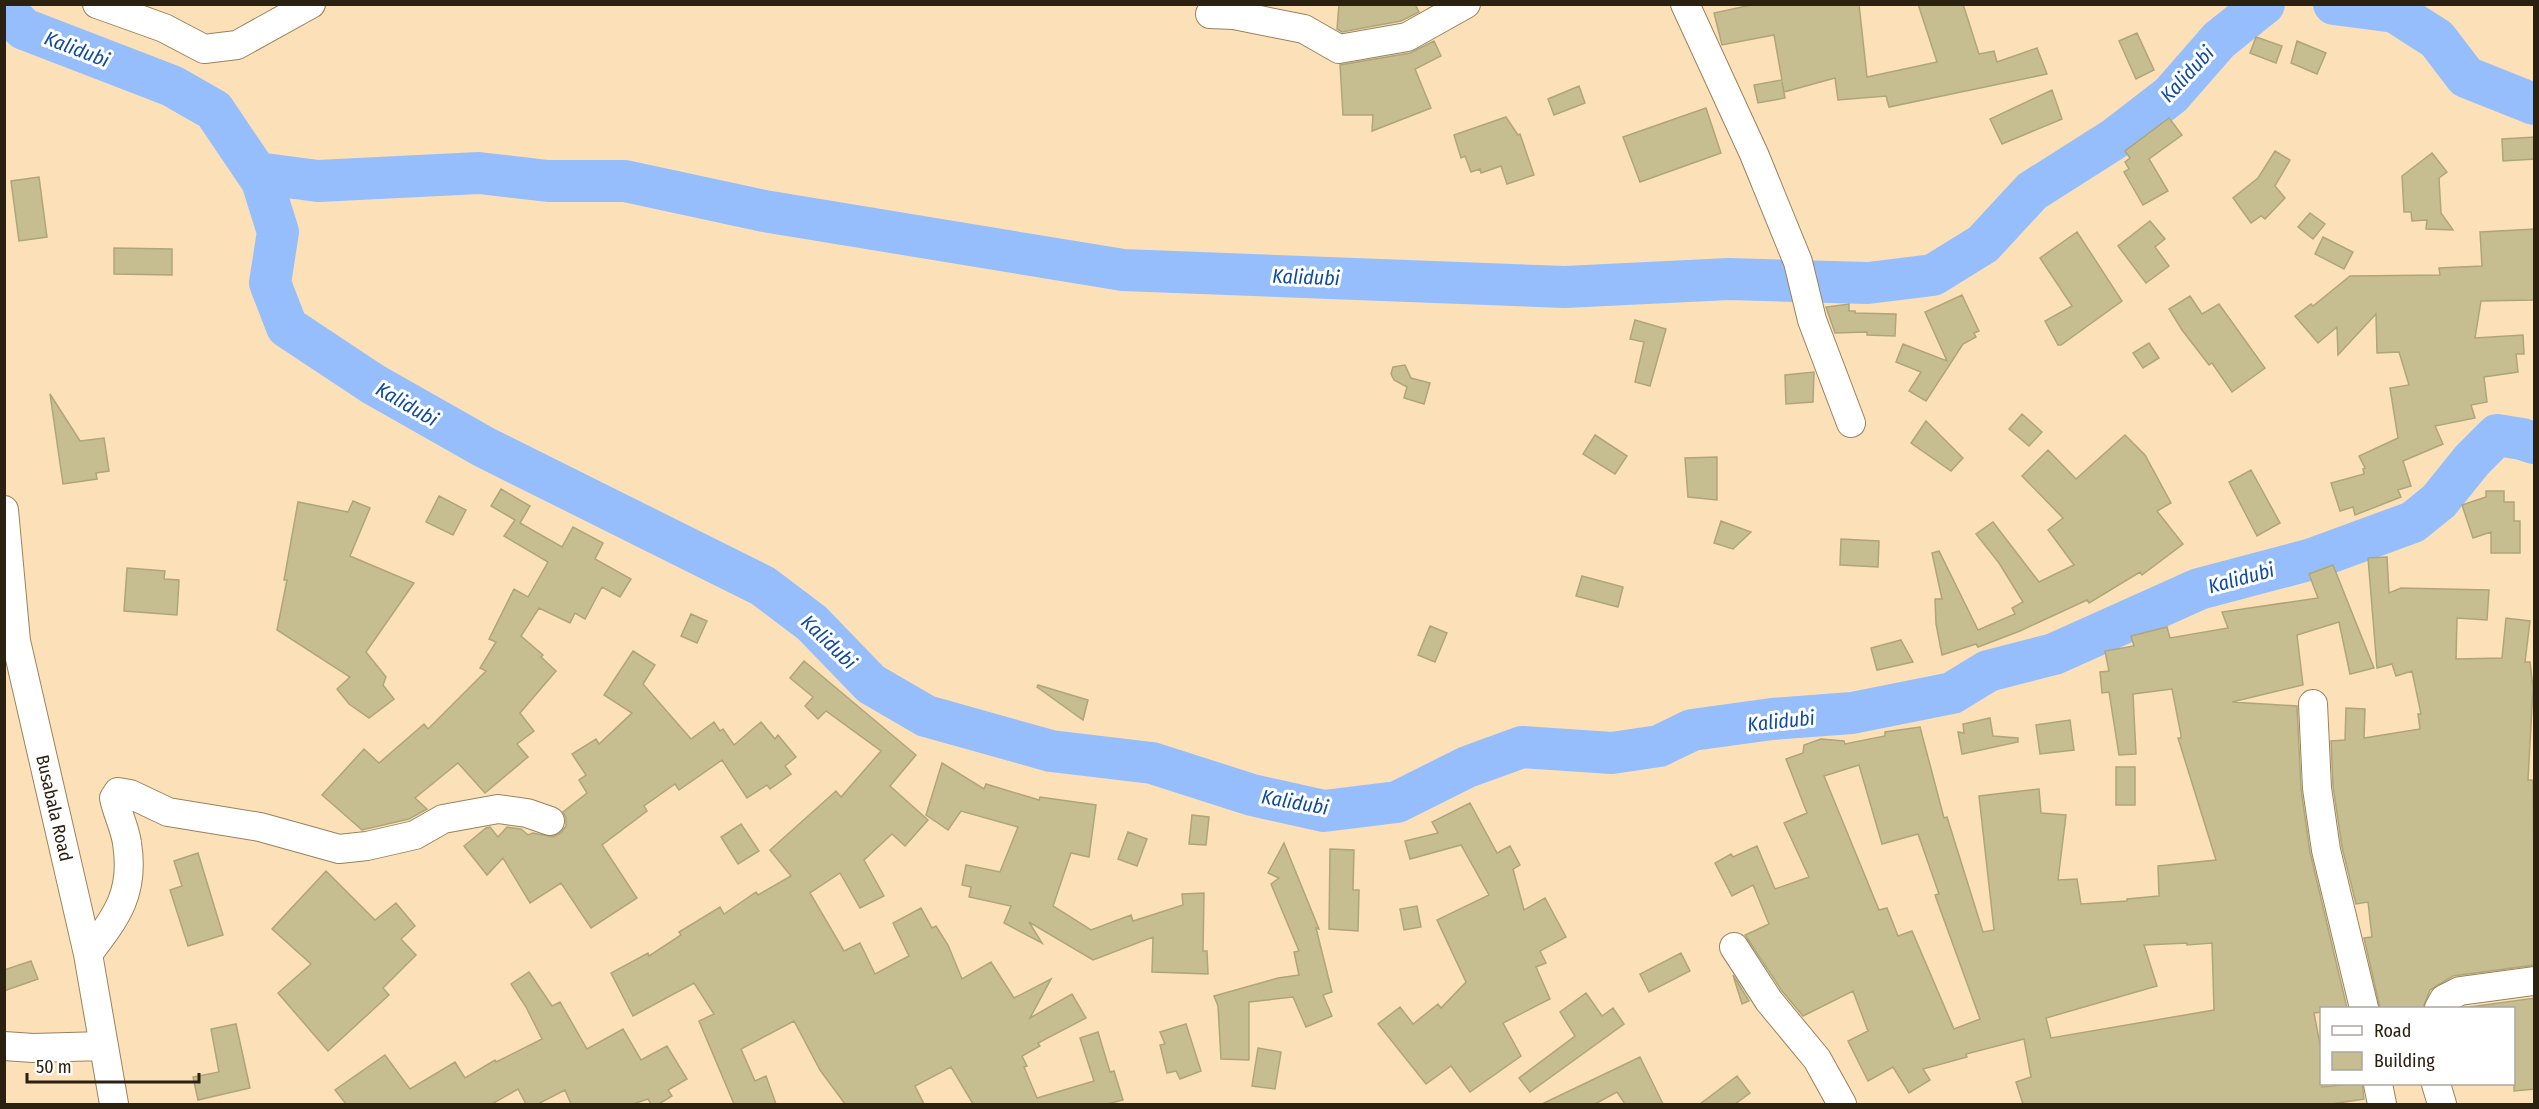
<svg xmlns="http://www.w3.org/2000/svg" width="2539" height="1109" font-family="'Fira Sans Condensed',sans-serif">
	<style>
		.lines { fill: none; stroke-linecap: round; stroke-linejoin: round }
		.river { stroke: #97befc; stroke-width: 42 }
		.building { fill: #c6bd90; stroke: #aea679; stroke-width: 1.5; fill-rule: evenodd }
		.minor-casing { stroke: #9a815b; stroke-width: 30 }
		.minor { stroke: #fff; stroke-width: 28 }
		.labels { text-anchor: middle; stroke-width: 6; stroke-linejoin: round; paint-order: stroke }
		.street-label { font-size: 18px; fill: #2b2111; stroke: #fff }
		.water-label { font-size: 20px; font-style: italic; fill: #0e4aa1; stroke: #fff }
	</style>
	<rect width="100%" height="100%" fill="#fce1b8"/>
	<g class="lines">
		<!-- river -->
		<path class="river" d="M2334,4l61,8 42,27 29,38 68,27
			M4,10l20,19 148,57 42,24 48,71 16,51 -8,51 17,44 86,57 111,63 279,139 49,37 59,61 55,32 125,35 101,12 100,32 72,16 73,-9 70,-35 55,-20 90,6 47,-7 33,-16 80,-11 80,-6 100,-20 36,-22 66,-17 145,-65 113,-30 101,-37 26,-21 33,-41 25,-25 25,4 12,4
			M257,173l61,8 161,-8 69,8h77l139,30 359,59 442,17 164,-8 139,4 65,-8 50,-31 49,-53 82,-52 57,-44 48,-55 45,-36"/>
	</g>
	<!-- building -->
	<path class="building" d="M1339,4h76l4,8 -18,9 -59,11 -5,-3z
		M1756,4h103l8,73 70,-15 -19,-58h45l16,50 15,-3 3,11 40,-14 10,26 -158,33 -3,-11 -48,4 -3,-22 -51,14 -2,-10 3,16 -27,5 -4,-18 28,-5 -8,-45 -52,10 -8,-32z
		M2137,33l17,37 -18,9 -17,-38z
		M2256,37l26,9 -6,17 -26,-10z
		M1434,41l7,15 -26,13 16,39 -59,23 1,-16h-30l-3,-50 70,-12z
		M2297,41l29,12 -9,21 -26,-11z
		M1579,86l6,17 -31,12 -6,-16z
		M2052,90l10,29 -60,25 -12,-25z
		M1706,108l15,45 -81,29 -17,-45z
		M1506,117l12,18 2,-1 14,41 -27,9 -6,-18 -20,7 -1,-4 -9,3 -6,-16 -4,2 -7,-23z
		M2169,118l13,17 -33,24 19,32 -25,14 -19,-33 5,-3 -4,-7 5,-4 -5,-7z
		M2535,137v22l-32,2 -1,-22z
		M2275,151l15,9 -15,26 10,12 -20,21 -4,-3 -10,7 -18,-25 25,-20z
		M2432,153l15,19 -8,6 2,35 12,17 -27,-1 1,-9 -15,1 -1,-9h-7l-2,-36z
		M39,177l8,60 -28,4 -8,-60z
		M2310,213l15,11 -12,15 -15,-12z
		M2150,221l15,18 -10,8 14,19 -23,17 -28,-37z
		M2535,229v71l-54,1 -6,37 48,-3 1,19h-8l2,18 -34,5 3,25 -16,3 4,13 -40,8 8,18 -40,17 8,25 -13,4 3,7 -46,18 -2,-8 -13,4 -9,-28 33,-9 -1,-5 2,-1 -6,-12 39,-18 -8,-50 19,-3 -10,-33 -22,1 -1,-39 -38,41 -1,-28 -19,16 -23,-27 16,-12 2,2 37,-30 90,-1 -1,-7 43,-2 -2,-34z
		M2077,232l45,69 -61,44h-3l-13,-24 27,-15 -32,-48z
		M2323,237l30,15 -9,17 -29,-15z
		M114,248l58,1v26l-58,-1z
		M1962,295l17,36 -5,2 2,4 -13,7 -37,57 -17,-10 12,-19 -25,-10 7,-18 44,17 -22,-49z
		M2190,296l12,18 17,-10 46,64 -33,24 -20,-29 -3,2 -27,-35 -13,-21z
		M1849,304v7h6v2l41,1 -1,22 -28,-1v-3l-32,1 -9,-26z
		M1635,320l31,9 -16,57 -15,-4 9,-40 -14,-3z
		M2149,343l10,15 -16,10 -10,-15z
		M1405,365l6,13 19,5 -6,21 -20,-6 3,-11 -13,-7 -3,-6 2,-7z
		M1814,372l-1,30 -27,2 -1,-29z
		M50,394l30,47 24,-3 5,33 -13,2 1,6 -34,5z
		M2022,414l20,18 -13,14 -20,-17z
		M1926,421l37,37 -12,13 -40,-28z
		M1595,435l32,21 -12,18 -32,-20z
		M2125,435l20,20 26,48 -14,8 26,33 -41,31 -2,-3 -51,31 -2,-3 -67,31 -42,16 -2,-3 -34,11 -6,-31 -1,-25h7l-10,-46 7,-2 39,79 37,-16 -3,-6 11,-6 -24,-39 -23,-29 17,-12 46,60 35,-17 -26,-35 15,-12 -41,-42 26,-26 28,29z
		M1717,457v43l-29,-3 -3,-39z
		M2251,470l29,53 -23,13 -28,-54z
		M501,489l29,17 -10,17 42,24 11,-20 30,16 -8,16 36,20 -11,18 -18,-10 -17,32 -10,-6 -5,10 -31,-15 -18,28 22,19 -2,2 15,14 -36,42 14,18 -17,13 11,13 -43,36 -27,-30 -43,35 12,11 -18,10 -47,11 -40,-35 42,-46 15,14 45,-39 4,5 58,-58 -6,-3 16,-26 -7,-3 25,-50 14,8 20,-35 -44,-26 11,-16 -24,-14z
		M2486,491h18v11h10v19h6v32h-29v-21l-18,6 -11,-33 24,-8z
		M439,496l27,14 -13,25 -27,-13z
		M353,501l17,7 -20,48 64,27 -48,69 20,25 -3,8 11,14 -25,19 -20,-14 -12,-15 13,-12 -73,-47 10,-50h-3l14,-78 50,10z
		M1721,521l30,11 -18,17 -19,-6z
		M1841,539l38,2 -1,26 -38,-2z
		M2387,557l2,36 12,-5 88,2 -2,30 -30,-2 -1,41 46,-1 4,-40 24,3 -5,41h5l3,26 -5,92h5l2,185 -82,11 -23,14 -7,18h-43l-16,-70 8,-1 -4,-35 -12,2 -14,-57 -9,-61 -2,-45 14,-1 1,-32 19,1 -1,29 56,-9 -2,-15h3l-9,-43 -16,5 -4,-12 -15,4 -9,-110z
		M2333,565l41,103 -24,6 -11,-52 -42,13 6,50 -71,17 65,4 4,83 9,63 37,156h-25v4l-8,1 8,42v32l40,-4 2,16 -33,5h-308l-7,-22 15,-5 -7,-38 -58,15 1,3 -44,12 7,11 -21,13 -16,-26 -25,14 -20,-40 20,-10 -15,-40 -50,25 -21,-25 -37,-56 24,-11 -16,-39 -21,11 -17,-33 16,-9 2,3 24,-11 18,43 34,-12 -25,-54 23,-10 -21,-54 17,-6 1,-8 17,-6 23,2 1,3 40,-8v-4l35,-5 24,91 3,-1 36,115 11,-2 -15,-134 60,-7 2,24 25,2 -8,65 19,-1 4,25 46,-3v-2l32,-3 -1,-30 58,-6 -38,-122h3v-3l-9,-46 -39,5 3,60 -17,1 -10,-63 -7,1 -2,-21 9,-1 -4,-20 29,-5 -3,-10 36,-9 3,11 58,-10 -6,-16 96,-14 -9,-24zM1859,765l23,79 36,-10 21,60 -4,1 45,124 -26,10 -42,-98 -14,5 -11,-28 -8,2 -55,-134zM2187,943v2l25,-2 2,67 -163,28 -5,-20 111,-32 -13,-41z
		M127,568l38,3 -1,8 15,1 -2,35 -53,-4z
		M1582,576l41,11 -5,20 -42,-11z
		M691,614l16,7 -10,22 -16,-7z
		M1430,626l17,7 -12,29 -17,-7z
		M1901,640l12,22 -36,8 -6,-22z
		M633,651l22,14 -12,19 48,55 23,-17 6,9 3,-2 11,16 27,-23 14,17 3,-4 18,22 -11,9 6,8 -21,15 -3,-4 -20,13 -25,-38 -43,30 -4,-6 -31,22 3,5 -45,34 35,53 -46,30 -30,-45 -31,20 -27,-45 -16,17 -23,-29 22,-18 4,-1 8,10 9,-10 14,2 7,6 5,-2 20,4 8,-4 5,-7v-8l-3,-6 24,-19 -8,-13 7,-5 -14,-21 24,-15 3,5 33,-31 -28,-18z
		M804,661l112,94 -26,31 38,34 -23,26 -13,-12 -28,26 20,36 -24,12 -20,-35 -30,20 34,58 16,-8 15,31 34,-18 -16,-33 28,-15 11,20 4,-2 12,19 14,34 29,-17 23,36 37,-19 -21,39 42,-24 14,24 -48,25 2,3 -18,10 5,10 -3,1 13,31 57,-17 -14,-43 18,-6 12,40 4,-1 9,29 -16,4h-134l-22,-37 -36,19 9,18h-79l-25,-34 -26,-49 -53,28 14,32 11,-5 10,28h-42l-35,-83 15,-7 -20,-31 -61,33 -22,-43 37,-20 1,3 32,-21 -2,-3 41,-25 4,7 32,-22 2,3 33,-19 -21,-26 66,-59 5,6 40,-46 -55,-40 -8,8 -13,-13 8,-9 -23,-19z
		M1038,685l50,15 -5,20 -46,-33z
		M1990,718l3,18 25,2v4l-56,12 -4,-22 6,1 -1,-9z
		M2070,720l4,30 -34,4 -4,-29z
		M942,763l42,26 2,-5 53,16 1,-3 56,8 -7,52 -18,-4 -18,53 38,24 40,-15 2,6 50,-16 -1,-11 22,-1 -1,58h4l1,23 -56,-2 1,-35 -60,23 -64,-38 13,21 -38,-20 7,-17 -42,-9 2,-10 -9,-2 4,-20 34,7 18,-45 -57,-16 -13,19 -22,-15z
		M2116,767h19v38h-19z
		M1470,803l27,50 13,-7 10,19 -7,4 11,41 21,-12 21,39 -26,14 6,12 -10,4 14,32 -47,24 18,33 -51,36 -19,-26 -25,18 -48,-60 22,-17 13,17 25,-20 3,4 25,-26 -29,-62 52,-25 -28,-50 -51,14 -5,-18 33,-8 -6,-11z
		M1192,815l17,2 -3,28 -17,-1z
		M741,824l18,27 -21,13 -17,-27z
		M1128,832l19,7 -10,27 -19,-7z
		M1284,843l35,86 -3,-1 16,64 -9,3 9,21 -26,11 -13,-30 -44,5v58l-28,-1 -3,-53 -4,-10 64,-18 21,-3 -5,-23 5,-1 -28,-67 8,-6 -11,-5z
		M1330,849l24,1 -1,40h6l-1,41 -29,-2z
		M198,853l25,82 -35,11 -18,-56 12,-4 -8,-25z
		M326,871l49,49 21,-17 19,23 -14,13 15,16 -33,33 6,7 -61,56 -50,-58 33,-29 -39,-35z
		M1417,906l4,21 -17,3 -4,-21z
		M1681,953l9,18 -41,21 -9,-18z
		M31,961l7,18 -34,12v-21z
		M529,972l23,34 8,-4 27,47 36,-20 18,31 26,-14 20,33 -19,11 4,6 -13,8h-8l-3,-5 -15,5h-62l-6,-14 -27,14h-12l-8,-15 -26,15h-146l-11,-14 50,-35 25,34 45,-27 10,16 30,-18 1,2 46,-23 -16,-32 -15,-23z
		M1733,975l16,26 -7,3z
		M1586,993l16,23 11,-8 11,16 -94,68 -11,-14 56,-42 -15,-24z
		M2535,998v91l-21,2v-83h-52z
		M236,1024l14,64 -52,12 -5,-23 26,-5 -8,-43z
		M1186,1024l15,47 -21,8 -4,-8 -9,2 -7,-28 5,-1 -5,-12z
		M1258,1048l23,4 -6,37 -23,-3z
		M1640,1057l23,47h-38l-8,-12 -22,12h-53z
		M1737,1076l13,17 -15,11h-35z"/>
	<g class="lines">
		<defs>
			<path id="minor" d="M97,4l67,24 40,21 33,-4 74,-41
				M1685,4l69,150 44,108 14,58 39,103
				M1210,14l24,1 70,14 35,20 68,-12 59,-33
				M4,510l12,131 72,313 26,150
				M2313,704l4,84 9,62 38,158
				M1734,947l35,54 48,58 25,45
				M88,954c29,-38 47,-61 39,-111 -2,-15 -10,-30 -13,-45l4,-6 12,2 38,18 92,15 79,22 28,-3 48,-11 28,-16 55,-10 29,4 23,8
				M2439,1008l5,-9 16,-8 74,-10
				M4,1046l29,2 71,-2
				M2378,1084l4,20
				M2436,1084l6,20"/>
		</defs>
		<!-- minor casing -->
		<use href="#minor" class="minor-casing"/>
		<!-- minor -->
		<use href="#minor" class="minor"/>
	</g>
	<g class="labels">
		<!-- street labels -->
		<g class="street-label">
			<text transform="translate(54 808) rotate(77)" y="6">Busabala Road</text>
		</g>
		<!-- water labels -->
		<g class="water-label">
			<text transform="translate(77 49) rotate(21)" y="7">Kalidubi</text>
			<text transform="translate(2187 74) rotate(-47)" y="7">Kalidubi</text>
			<text transform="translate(1306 277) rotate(2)" y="7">Kalidubi</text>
			<text transform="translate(407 404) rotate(30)" y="7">Kalidubi</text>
			<text transform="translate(2241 578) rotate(-15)" y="7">Kalidubi</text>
			<text transform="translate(829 642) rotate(44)" y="7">Kalidubi</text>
			<text transform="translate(1781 721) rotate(-6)" y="7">Kalidubi</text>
			<text transform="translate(1295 802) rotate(10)" y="7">Kalidubi</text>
		</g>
	</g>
	<!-- border -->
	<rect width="2539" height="1109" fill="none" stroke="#2b2111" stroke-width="12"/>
	<!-- legend -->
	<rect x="2320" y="1007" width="195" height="78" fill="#ffffff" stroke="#aaa6a0" stroke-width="1.5"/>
	<rect x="2332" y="1026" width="30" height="9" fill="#ffffff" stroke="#aaa6a0" stroke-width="1.5"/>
	<text x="2374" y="1037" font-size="18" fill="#2b2111">Road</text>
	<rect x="2332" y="1052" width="30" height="18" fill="#c6bd90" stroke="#aaa6a0" stroke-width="1.5"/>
	<text x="2374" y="1067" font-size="18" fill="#2b2111">Building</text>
	<!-- scale -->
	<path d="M27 1073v9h172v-9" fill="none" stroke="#2b2111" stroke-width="3"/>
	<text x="36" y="1073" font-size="18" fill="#2b2111" stroke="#ffffff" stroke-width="4.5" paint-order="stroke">50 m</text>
</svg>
